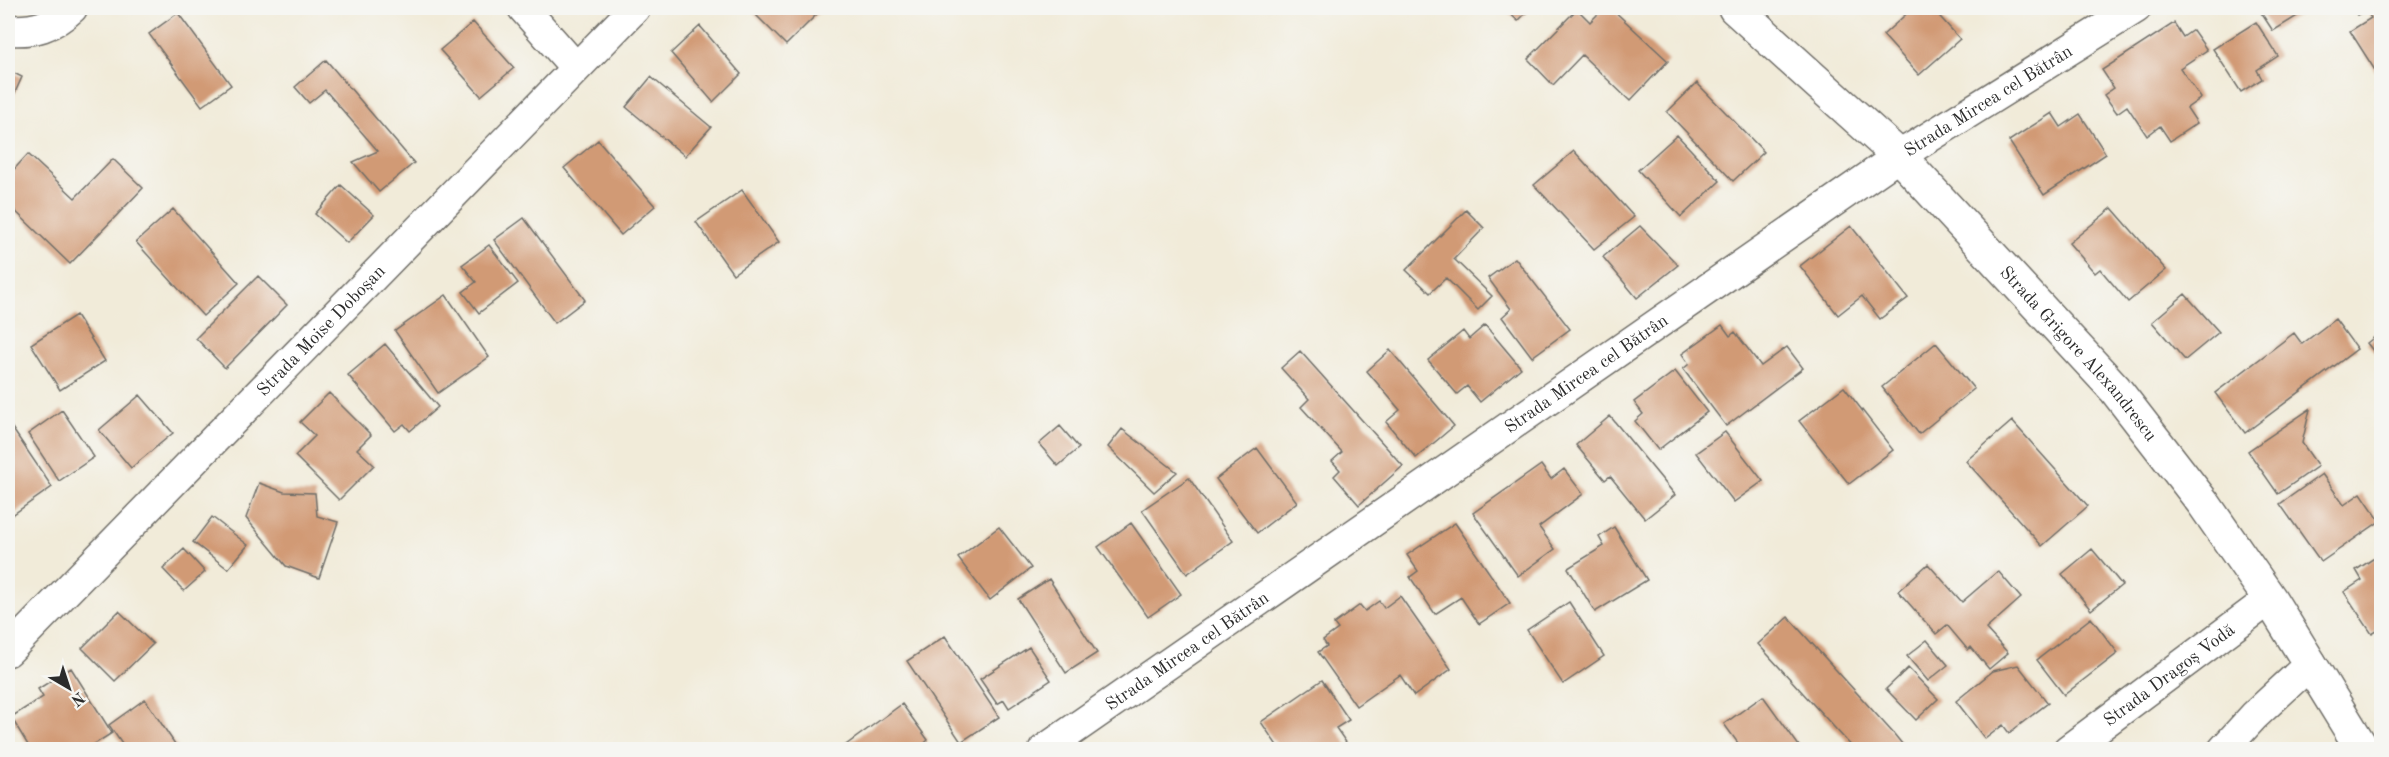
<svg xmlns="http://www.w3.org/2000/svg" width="2389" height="757" font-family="'Old Standard TT',serif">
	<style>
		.building { fill: #d19a74 }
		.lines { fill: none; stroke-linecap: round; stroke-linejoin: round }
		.minor-casing { stroke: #706e68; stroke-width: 33 }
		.tertiary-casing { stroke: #706e68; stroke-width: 36 }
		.minor { stroke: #fff; stroke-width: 30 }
		.tertiary { stroke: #fff; stroke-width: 33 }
		.labels { text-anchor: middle; stroke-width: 4.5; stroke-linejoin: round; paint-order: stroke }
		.street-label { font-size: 18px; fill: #2b2b2b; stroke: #f6f6f2 }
	</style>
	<rect width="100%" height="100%" fill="#f6f6f2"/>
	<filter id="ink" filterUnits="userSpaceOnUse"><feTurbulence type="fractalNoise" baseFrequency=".0167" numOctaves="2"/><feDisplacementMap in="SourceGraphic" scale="12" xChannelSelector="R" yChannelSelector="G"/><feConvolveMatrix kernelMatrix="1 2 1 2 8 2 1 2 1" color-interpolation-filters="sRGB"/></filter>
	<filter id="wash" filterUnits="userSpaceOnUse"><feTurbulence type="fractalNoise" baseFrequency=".008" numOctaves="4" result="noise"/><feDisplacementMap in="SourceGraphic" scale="24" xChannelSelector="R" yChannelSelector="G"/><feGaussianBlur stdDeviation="1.35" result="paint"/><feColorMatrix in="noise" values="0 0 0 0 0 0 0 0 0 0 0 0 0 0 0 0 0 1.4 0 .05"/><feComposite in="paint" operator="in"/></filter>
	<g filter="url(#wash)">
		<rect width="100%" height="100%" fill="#f1ebd9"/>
		<g id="blocks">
			<!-- building -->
			<path class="building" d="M749,8h74l-37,37z
				M1504,8h27l-13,13z
				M1604,8h7l57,53 -38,40 -48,-46 -29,30 -25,-26 49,-50 13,13z
				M1913,8h19l28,31 -41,36 -36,-40z
				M2258,8h52l-37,23z
				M2352,8h30v65l-4,2 -28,-44 21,-13 -5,-8 -9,5z
				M178,13l53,72 -29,21 -53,-72z
				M473,22l41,46 -33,28 -41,-46z
				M2256,22l22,34 -21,14 5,9 -21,13 -28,-43z
				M2174,23l9,14 10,-7 14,20 -27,18 21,30 -14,10 10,15 -27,18 -10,-15 -13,10 -20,-30 -10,7 -13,-18 10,-7 -12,-18z
				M700,26l41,48 -28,28 -42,-49z
				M326,60l88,103 -35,29 -26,-30 25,-11 -53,-61 -16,13 -14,-16z
				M8,70l14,7 -14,31z
				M651,77l60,50 -26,29 -59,-49z
				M1697,83l67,69 -31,29 -66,-69z
				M2052,113l9,14 19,-13 26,40 -62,41 -35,-54z
				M1677,135l43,46 -39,36 -43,-47z
				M598,140l57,66 -34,29 -57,-67z
				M1574,151l60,66 -40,32 -60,-64z
				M28,154l47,44 38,-39 30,29 -73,76 -62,-60v-28z
				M341,185l33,30 -27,28 -32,-29z
				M742,190l37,52 -46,32 -37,-52z
				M2112,208l54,62 -38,32 -28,-33 -5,4 -26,-30z
				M173,209l66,74 -36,33 -67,-74z
				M1466,210l18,18 -30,31 38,37 -14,14 -32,-32 -16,15 -24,-23z
				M524,218l61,82 -30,23 -61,-83z
				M1640,226l38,39 -41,33 -34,-41z
				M1851,226l57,72 -28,21 -18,-23 -24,19 -38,-49z
				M489,245l29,38 -39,30 -16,-21 13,-10 -14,-17z
				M1515,258l55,71 -38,28 -30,-40 9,-8 -23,-31z
				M258,276l29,29 -62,63 -29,-30z
				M2185,294l34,38 -34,28 -33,-38z
				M446,295l43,62 -51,36 -43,-62z
				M76,315l29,46 -45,29 -29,-46z
				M2335,319l22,30 -112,84 -30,-40 79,-60 8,11z
				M1485,325l36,43 -41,34 -13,-16 -10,8 -29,-34 35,-29 6,8z
				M1722,325l8,11 5,-4 26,34 26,-19 16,21 -77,58 -43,-57 6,-5 -7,-10z
				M2382,331v31l-15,-19z
				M1936,343l38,46 -55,45 -37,-47z
				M385,344l53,63 -28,24 -6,-7 -9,7 -47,-56z
				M1390,350l64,76 -38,32 -30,-36 14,-12 -33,-39z
				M1300,351l103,115 -44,39 -25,-29 6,-6 -8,-9 10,-9 -41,-45 8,-8 -28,-31z
				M1675,371l32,41 -49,38 -23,-29 8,-7 -9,-12z
				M1844,387l49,63 -44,34 -50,-63z
				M329,393l42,42 -14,14 17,16 -35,35 -44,-44 20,-20 -15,-14z
				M140,395l33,38 -42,35 -32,-38z
				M2310,409l-8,34 16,23 -40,28 -30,-43z
				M62,410l32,47 -35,24 -31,-47z
				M1610,416l65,79 -30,24 -35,-43 -5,4 -29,-35z
				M2012,421l76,85 -46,40 -76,-85z
				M8,422l44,65 -44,31z
				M1060,426l19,22 -21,18 -19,-22z
				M1122,429l55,43 -23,20 -46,-45z
				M1725,432l38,49 -29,21 -38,-49z
				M1257,448l40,54 -40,31 -41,-54z
				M1541,465l10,14 13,-10 19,25 -44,33 16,22 -37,27 -45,-63z
				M2322,474l22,31 17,-12 19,28 -59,41 -41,-58z
				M1189,478l44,63 -46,33 -45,-64z
				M259,483l25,9 31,1 2,23 21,6 -19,56 -33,-12 -40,-48z
				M212,517l36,28 -20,24 -35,-27z
				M1131,523l50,71 -33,23 -50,-70z
				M1455,523l55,80 -31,21 -18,-27 -26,17 -25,-37 8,-6 -11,-16z
				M999,527l32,41 -41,32 -32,-42z
				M1614,527l33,53 -52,32 -27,-44 36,-22 -5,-9z
				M184,549l21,23 -21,19 -21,-22z
				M2092,549l30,36 -31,25 -29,-36z
				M2382,553v75l-10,6 -28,-42 18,-12 -6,-10z
				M1928,564l34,38 36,-31 23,27 -35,31 22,24 -19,16 -18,-22 -3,3 -21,-25 -11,9 -38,-43z
				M1049,579l48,74 -31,20 -48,-74z
				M1400,596l51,73 -37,27 -14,-21 -44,31 -38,-54 9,-6 -4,-6 15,-11 -4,-5 26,-19 5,6 14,-10 5,7z
				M1569,602l35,54 -41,28 -36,-54z
				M119,611l34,33 -38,37 -33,-33z
				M1788,617l106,117 13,16h-52l-97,-106z
				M2091,618l27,35 -54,42 -27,-35z
				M945,636l54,81 -38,25 -54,-81z
				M1927,640l21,25 -20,16 -21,-25z
				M1029,647l22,33 -42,28 -5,-8 -7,4 -17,-25z
				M2018,665l30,38 -39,30 -6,-8 -18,14 -29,-38 37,-30z
				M71,668l41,65 -27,17h-54l-20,-33 32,-20 -5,-8z
				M1908,668l30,31 -22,21 -30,-31z
				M1322,680l27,40 -13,8 14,20 -70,2 -19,-28z
				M1763,696l39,54h-59l-19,-26z
				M145,699l34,51h-53l-17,-25z
				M902,704l26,36 -11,10h-78z"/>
		</g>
	</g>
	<g filter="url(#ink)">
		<use href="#blocks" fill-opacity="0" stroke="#706e68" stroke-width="1.5"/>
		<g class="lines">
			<defs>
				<g id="minor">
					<path d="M523,8l53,60"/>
					<path d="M8,30c26,2 45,-4 64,-22"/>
					<path id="s1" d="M8,651l627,-643"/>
					<path id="s2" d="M1044,750l855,-594 237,-148"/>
					<path id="s3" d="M2068,750l202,-151"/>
					<path d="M2223,750l31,-34 57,-53"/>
				</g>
				<g id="tertiary">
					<path id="s4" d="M1735,8l164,148 216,233 89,115 66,95 93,151"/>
				</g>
			</defs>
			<!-- minor casing -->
			<use href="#minor" class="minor-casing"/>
			<!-- tertiary casing -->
			<use href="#tertiary" class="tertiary-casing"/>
			<!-- minor -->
			<use href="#minor" class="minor"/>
			<!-- tertiary -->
			<use href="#tertiary" class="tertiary"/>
		</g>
	</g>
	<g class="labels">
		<!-- street labels -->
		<g class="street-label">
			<text dy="6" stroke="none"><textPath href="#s2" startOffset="1146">Strada Mircea cel Bătrân</textPath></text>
			<text dy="6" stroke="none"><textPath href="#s1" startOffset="448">Strada Moise Doboșan</textPath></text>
			<text dy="6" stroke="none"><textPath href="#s4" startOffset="488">Strada Grigore Alexandrescu</textPath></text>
			<text dy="6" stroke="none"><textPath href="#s2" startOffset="660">Strada Mircea cel Bătrân</textPath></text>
			<text dy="6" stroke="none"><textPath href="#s2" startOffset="174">Strada Mircea cel Bătrân</textPath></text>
			<text dy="6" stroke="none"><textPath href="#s3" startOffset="126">Strada Dragoș Vodă</textPath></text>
		</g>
	</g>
	<!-- margin -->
	<rect width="2389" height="757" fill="none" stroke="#f6f6f2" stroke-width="30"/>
	<!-- north arrow -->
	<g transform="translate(69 688) rotate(141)" stroke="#f6f6f2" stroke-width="4.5" paint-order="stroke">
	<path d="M0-4.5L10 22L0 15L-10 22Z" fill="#2b2b2b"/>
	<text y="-9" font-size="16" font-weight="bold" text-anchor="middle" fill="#2b2b2b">N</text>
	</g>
</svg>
